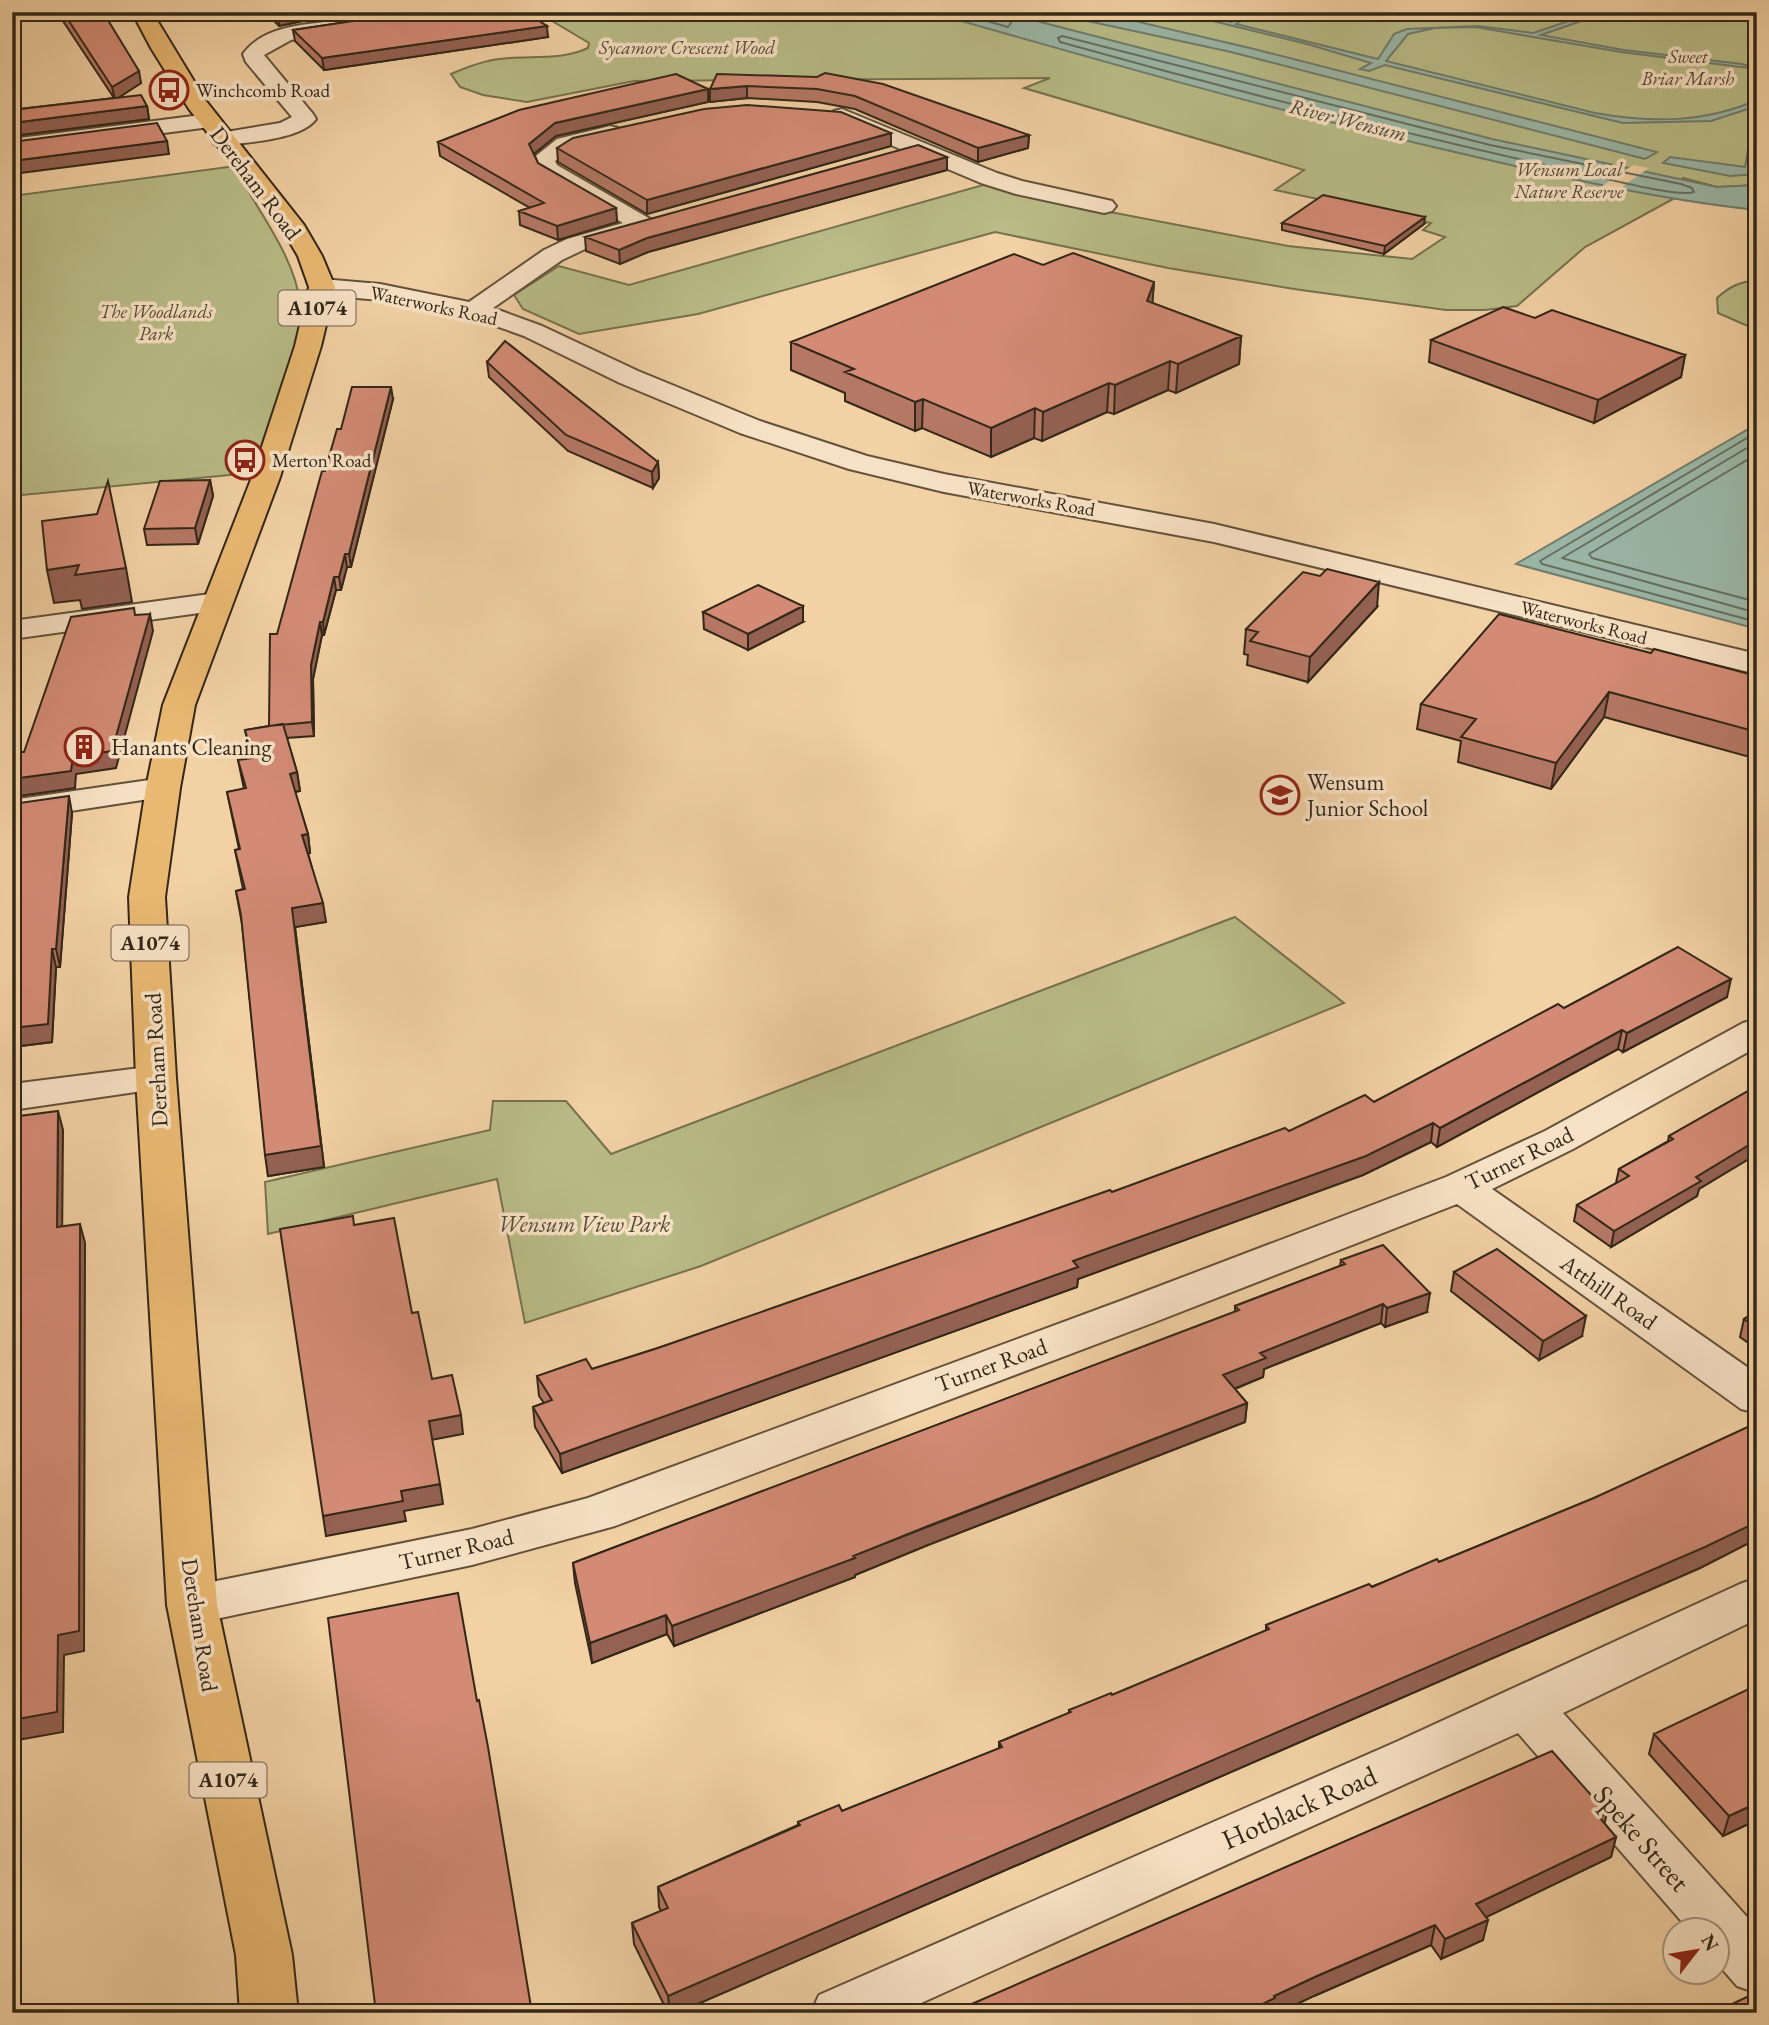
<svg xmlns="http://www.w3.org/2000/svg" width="1769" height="2025" font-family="'EB Garamond',serif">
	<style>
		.green { fill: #b9bc87; stroke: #767250; stroke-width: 2 }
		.water { fill: #9bb7a7; stroke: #717d6e; stroke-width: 2 }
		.pier { fill: #f2d1a4 }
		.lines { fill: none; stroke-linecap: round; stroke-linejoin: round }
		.shore { stroke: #676f60; stroke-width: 2 }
		.minor-casing { stroke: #63523b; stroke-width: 4 }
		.major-casing { stroke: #332718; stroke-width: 4 }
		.minor { fill: #f7e1c4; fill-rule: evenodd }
		.major { fill: #e9b872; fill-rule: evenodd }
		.wall { fill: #b57865; stroke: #332718; stroke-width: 2 }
		.shaded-wall { fill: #946152; stroke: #332718; stroke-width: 2 }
		.building { fill: #d38b75; stroke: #332718; stroke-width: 2 }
		.labels { text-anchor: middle; stroke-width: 7; stroke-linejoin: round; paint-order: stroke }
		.far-park-label { font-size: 19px; font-style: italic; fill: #544c34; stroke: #f7e1c4 }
		.far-poi-label { font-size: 19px; fill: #332718; stroke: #f7e1c4; text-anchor: start }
		.far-street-label { font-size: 19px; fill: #332718; stroke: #f7e1c4 }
		.far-water-label { font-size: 21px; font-style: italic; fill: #4d4b3c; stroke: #f7e1c4 }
		.shield { fill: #f7e1c4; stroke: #6e5f4c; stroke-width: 2 }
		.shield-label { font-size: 21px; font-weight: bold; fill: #332718 }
		.street-label { font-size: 23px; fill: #332718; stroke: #f7e1c4 }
		.poi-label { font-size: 23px; fill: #332718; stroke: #f7e1c4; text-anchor: start }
		.park-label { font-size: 23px; font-style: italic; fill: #544c34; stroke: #f7e1c4 }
		.near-street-label { font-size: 28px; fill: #332718; stroke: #f7e1c4 }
	</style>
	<rect width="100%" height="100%" fill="#f2d1a4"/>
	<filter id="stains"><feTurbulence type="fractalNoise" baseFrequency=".00286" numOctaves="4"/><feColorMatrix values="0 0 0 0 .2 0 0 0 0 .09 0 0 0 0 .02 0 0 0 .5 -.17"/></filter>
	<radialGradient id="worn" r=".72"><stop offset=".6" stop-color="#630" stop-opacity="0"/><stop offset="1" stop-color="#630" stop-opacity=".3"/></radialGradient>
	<!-- green -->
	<path class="green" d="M537,12h1220v173l-40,2 -34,-9 -10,21 -88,48 -68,59 -32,4h-39l-152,-21 -126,-21 -173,-36 -297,82 -119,20 -56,-25 -9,-14 45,-29 70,19 361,-102 120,29 178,34 124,13 33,-22 -22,-7 8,-7 -156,-33 29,-20 -280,-82 26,-10 -416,3 -107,21 -44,-7 -23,-8 -9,-13c16,-7 31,-13 48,-15 31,-4 61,2 89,-11l1,-5z
		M235,166c18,38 47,73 60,114 19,62 -16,134 -35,192l-248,24v-300z
		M1757,280v50l-39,-17 -1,-15c13,-12 23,-16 40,-18z
		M1235,917l109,86 -643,263 -176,57 -28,-144 -229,55 -3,-52 225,-52 3,-29h73l45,53z"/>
	<!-- water -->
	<path class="water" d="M930,12h72l490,127 225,48 40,-2v25c-105,-11 -209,-36 -311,-60 -174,-40 -345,-89 -516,-138z
		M1046,12l55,1 153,36 403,103 -12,7 -414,-107z
		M1176,12h13l42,10 25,-10 -20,12 142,35 16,-25 13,-5 71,-3 55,7 63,-21h11l-66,23 83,15 118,14 15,5 -136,-17 -146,-25 -40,1 -27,6 -22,27 209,52c56,10 109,10 162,-13v6l-46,15 -88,2 -238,-58 -16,6 -9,-2 11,-6 -64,-19z
		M1757,134v40l-27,2 -67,-13 7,-6 75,10 3,-17z
		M1757,424v205l-241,-65z"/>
	<!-- pier -->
	<path class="pier" d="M1633,165l16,3 -33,23 -17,-3z"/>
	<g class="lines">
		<!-- shore -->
		<path class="shore" d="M955,12l53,15 3,-4 -4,-11
			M1062,36l428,109 191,39 11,4 2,4c-15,6 -89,-14 -109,-18 -176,-39 -351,-83 -525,-132l-2,-4z
			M1757,432l-217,129 2,3 215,58
			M1757,442l-195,116 195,55
			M1757,454l-168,100 3,4 165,44"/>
		<defs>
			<path id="minor" d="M345,20l7,2 3,4 -3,4 -61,10 -27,15 49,59 3,5c-15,21 -70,23 -94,27l-8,-2 -3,-5 3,-5 66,-11 12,-6 -46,-55 -3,-8c21,-30 69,-30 102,-34z
				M842,109l155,64 25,8 90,20 4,5 -4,5 -8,2 -88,-19 -35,-11 -147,-62 -3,-5 3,-5z
				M209,114l8,2 3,5 -3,5 -205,27v-14z
				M610,126l8,2 3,5 -3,5 -45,11 -18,12 2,4 95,55 4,5 -4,5 -67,19 -23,11 -69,48 49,18 96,45 122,50 107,35 77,18 270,50 543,130v20l-543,-132 -270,-50 -95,-23 -109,-36 -120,-50 -96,-47 -56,-20 -88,-16 -58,-5 -9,-3 -4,-5 4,-5 9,-3 58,5 89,18 75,-52 23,-11 56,-16 -83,-49 -8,-15 25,-20z
				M217,593l11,2 4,7 -4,7 -216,30v-18z
				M163,778l12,3 5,7 -5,7 -163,25v-20z
				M1757,1019v28l-184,102 -81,40 265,185v39l-16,-4 -284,-205 -302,118 -540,204 -143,39 -280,59 -18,-5 -7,-14 7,-14 18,-5 280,-57 116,-31 535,-198 323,-123 99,-46 198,-108z
				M156,1066l14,3 6,9 -6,9 -158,23v-26z
				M1757,1578v41l-194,94 194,215v65l-20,-7 -21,-24v-32h-27l-171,-197 -619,280h-88l8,-18 577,-253 344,-158z"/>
			<path id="major" d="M132,12h20l54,89 98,124 18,31 13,31 -14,59 -41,131 -85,228 -15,83 -15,109 11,181 41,527 75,350 6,58h-58l-4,-58 -69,-350 -31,-527 -7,-181 17,-109 17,-83 89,-228 43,-131 14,-59 -11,-31 -17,-29 -92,-118 -38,-61z"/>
		</defs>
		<!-- minor casing -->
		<use href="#minor" class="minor-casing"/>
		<!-- major casing -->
		<use href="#major" class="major-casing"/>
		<!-- minor -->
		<use href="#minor" class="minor"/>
		<!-- major -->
		<use href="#major" class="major"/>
	</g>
	<!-- wall -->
	<path class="wall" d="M57,12h46l38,71 -23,15 29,8 2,13 -137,17v-26l102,-12z
		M265,12h280v1l-14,3 17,21 -224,33 -29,-29 -2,-11 80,-12 1,-1 -7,-3 -50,4 -38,8z
		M817,77l212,58 -1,13 -50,14 -123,-53 -38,-7 -70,-4 -37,4v-13z
		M708,89v13l-152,34 -22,18 4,9 78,45 1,14 -59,18 -38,-15 -1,-14 11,-3 -90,-52 -2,-14z
		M891,146l-244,68 -89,-52 -1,-14z
		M947,170l-299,82 -28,12 -34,-13 -1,-14z
		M1282,223l142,1 -40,30 -102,-24z
		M1043,265l111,17 -2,21 89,33 -2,28 -63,29 -8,-3 -54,24 -7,-2 -65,29 -8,-3 -43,19 -69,-29 -7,3 -70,-30v-8l-54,-23v-28z
		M1535,318l150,37 -4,22 -87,46 -165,-61 2,-22z
		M487,362l171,100 1,16 -6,10 -85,-37 -79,-74z
		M393,399l-42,168h-4l-6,23h-5l-12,45h-2l-9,44 1,57 -27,2 10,34 3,19 -5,1 13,42 2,19h-2l18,69 -31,5 29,240 -56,9 -26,-252 -6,-33 7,-2 -8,-39 4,-1 -12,-57 17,-3 -6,-29 13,-2 -6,-28 24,-4 56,-255 16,-42z
		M210,480l3,16 -15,48 -51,1 -3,-16z
		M1377,607l-69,75 -61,-17 1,-10 -4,-1 2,-25z
		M703,612l100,10 -55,28 -44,-21z
		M1651,653l106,23v83l-153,-42 -53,72 -93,-27 3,-21 -44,-12 4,-25z
		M72,813l-12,154h-4l-4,75 -40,5z
		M1727,997l-104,55 -5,-3 -181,98 -6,-5 -68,33 -285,104 -1,8 -515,186 -27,-46 -2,-20 11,-4 -5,-7 -2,-20 55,-7 66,-21 716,-246 190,-94z
		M1757,1086v68l-58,35 -2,7 -86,51 -37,-26 3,-16 39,-22 3,-14 49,-28 1,-5z
		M1341,1260l86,52 -42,15 -4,-4 -117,46 -1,8 -28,12 12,14 -2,19 -317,123 -73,30v2l-181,69 -7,-12 -75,29 -17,-80 -2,-20 662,-251v-6l105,-40z
		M1454,1272l128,64 -43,24 -88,-69z
		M1757,1311v38l-17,-12 4,-18z
		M1757,1429v110l-57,29 -1023,445h-9l-34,-69 -2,-21 29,-12 -2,-4 -1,-20 140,-62v-3l44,-11 157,-62v-7l70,-29v-3l43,-15 154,-64v-6l173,-63 155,-64z
		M1654,1734l103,86 -34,16 -74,-82z
		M1604,1823l12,14 -5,20 -125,60 -3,23 -42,19 -10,-14 -117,51z"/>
	<!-- shaded-wall -->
	<path class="shaded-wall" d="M290,12h77v2l-50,4 -38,8 -1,-11z
		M517,12h28v1l-28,5z
		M547,26l1,11 -224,33 -2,-12z
		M139,71l2,12 -26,17 -3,-13z
		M747,86v12l-37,4v-13z
		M708,89v13l-152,34 -26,21 -1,-13 26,-21z
		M147,106l2,13 -137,17v-13z
		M891,133v13l-244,68v-14z
		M1029,135l-1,13 -50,14v-14z
		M167,141l2,13 -157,20v-13z
		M947,157v13l-299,82 -28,12 -1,-14 28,-12z
		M616,208l1,14 -59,18 -1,-14z
		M1425,217l-1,7 -40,30 1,-8z
		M1154,282l-2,28 -5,-9z
		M1241,336l-2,28 -63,29 2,-29z
		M1685,355l-4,22 -87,46 4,-23z
		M1170,361l-2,29 -54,24 1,-29z
		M1109,383l-2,29 -65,29 1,-29z
		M391,387l2,12 -42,168 -2,-13z
		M923,399l-1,29 -7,3v-29z
		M1035,408l-1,30 -43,19v-29z
		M658,462l1,16 -6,10 -1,-16z
		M210,480l3,16 -15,48 -3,-16z
		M345,554l2,13 -6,23 -2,-13z
		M79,565l47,3 6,34 -50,7 -2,-9 -26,3 -7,-33z
		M334,577l2,13 -12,45 -1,-13z
		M1379,582l-2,25 -69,75 2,-25z
		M803,606v16l-55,28v-16z
		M150,614l3,17 -37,137 -40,6 -1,14 -63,9v-18l61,-22z
		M320,622l2,13 -9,44 1,57 -2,-14 -1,-57z
		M1609,692l-5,25 -53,72 5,-26z
		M297,772l3,19 -7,1 -3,-18z
		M69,796l3,17 -12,154 -4,-18z
		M308,834l2,19 -5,1 -3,-19z
		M323,903l3,19 -31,5 29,240 -56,9 -3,-21 27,-247z
		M52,949l4,18 -4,75 -40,5v-19z
		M1731,979l-4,18 -104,55 4,-19z
		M1622,1030l-4,19 -181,98 3,-19z
		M58,1111l5,19 -1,117 -5,-20z
		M1433,1123l-2,19 -68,33 -285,104 -1,8 -515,186 -2,-19 513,-193z
		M1757,1140v14l-58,35 -2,7 -86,51 3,-16 82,-54z
		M80,1224l5,19 -1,408 -20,4 -1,77 -51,9v-21l46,-85z
		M1430,1293l-3,19 -42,15 2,-19z
		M1383,1304l-2,19 -117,46 -1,8 -42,17 2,-19 37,-22z
		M1586,1316l-4,20 -43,24 4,-19z
		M1247,1403l-2,19 -317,123 -73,30v2l-181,69 -2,-20z
		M461,1415l2,19 -32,6 -2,-19z
		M440,1484l3,20 -39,7 2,10 -80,15 -3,-20 78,-25z
		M1757,1522v17l-57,29 -1023,445h-7l-2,-17z
		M666,1615l1,19 -75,29 -2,-20z
		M1757,1803v17l-34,16 6,-20z
		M1607,1813l-5,21 -3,-17z
		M1616,1837l-5,20 -139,67 4,-20z
		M1488,1920l-5,20 -42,19 4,-20z
		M1435,1925l-4,20 -117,51 -36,17h-34l30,-17 43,-20z"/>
	<!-- building -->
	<path class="building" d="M63,12h40l36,59 -27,16z
		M275,12h15l-12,3z
		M378,12h147l22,14 -225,32 -29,-28 80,-12z
		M825,73l58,11 146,51 -51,13 -123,-52 -38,-7 -70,-3 -37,3 7,-15 100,3z
		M676,74l32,15 -153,34 -26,21 9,19 78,45 -59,18 -38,-15 25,-8 -106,-61 81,-32z
		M141,95l6,11 -135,17v-13z
		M747,105l94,7 50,21 -244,67 -90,-52 16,-10 131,-29z
		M157,123l10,18 -155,20v-19z
		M918,145l29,12 -300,81 -28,12 -34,-13z
		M1323,195l102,22 -40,29 -103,-23z
		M1073,253l81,29 -7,19 94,35 -63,28 -8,-3 -55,24 -6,-2 -66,29 -8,-4 -44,20 -68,-29 -8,3 -70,-30 9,-3 -63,-27 223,-88 29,11z
		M1503,307l32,11 17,-8 133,45 -87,45 -167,-60z
		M505,341l153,121 -6,10 -86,-37 -79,-73z
		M352,387h39l-42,167h-4l-6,23h-5l-11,45h-3l-9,43 1,57 -43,4 1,-92h7l45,-163h3l12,-42h4z
		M210,480l-15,48 -51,1 16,-48z
		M108,481l18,87 -51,7 4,-10 -32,5 -5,-49 55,-7z
		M1327,569l52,13 -69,75 -60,-16 8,-9 -12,-3 57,-57 17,4z
		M758,585l45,21 -55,28 -45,-22z
		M134,608l1,7 15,-1 -38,137 -39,6 -2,14 -59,8v-27h12l47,-135z
		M1499,614l152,39 3,-4 103,27v56l-148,-40 -53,71 -95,-26 15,-18 -55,-15z
		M283,724l14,48 -7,2 18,60 -6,1 21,68 -31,5 29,238 -56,9 -24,-240 -5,-24 9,-2 -10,-39 5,-1 -13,-57 19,-4 -8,-28 15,-2 -8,-28z
		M69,796l-13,153h-4l-4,75 -36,4v-224z
		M1678,947l53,32 -104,54 -5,-3 -182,98 -7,-5 -67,33 -293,105 5,6 -518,187 -27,-47 19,-7 -15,-24 49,-17 6,10 66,-21 452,-158 2,2 173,-64 4,3 76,-36 9,7 184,-98 6,4z
		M1757,1086v54l-61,37 5,4 -87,50 -37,-26 52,-29 -10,-7 54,-30 -4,-3z
		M58,1111l-1,116 23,-3 -1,407 -21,4 -1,77 -45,8v-603z
		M353,1216l1,9 40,-7 18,95 6,-1 14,67 20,-4 9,40 -32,6 11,63 -39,7 2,10 -80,15 -43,-287z
		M1383,1245l47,48 -43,15 -4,-4 -123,49 6,5 -43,17 24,28 -319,123 -75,30 2,2 -183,68 -6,-11 -76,28 -17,-80 666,-253 -4,-4 110,-42 -4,-4z
		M1497,1249l89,67 -43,25 -89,-69z
		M1757,1311v17l-13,-9z
		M1752,1425l5,4v93l-52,25 -1037,449 -36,-73 36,-15 -10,-21 142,-62 -2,-3 41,-17 3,6 160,-64 -3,-5 72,-30 -2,-2 42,-17 1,2 157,-66 -3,-4 103,-41 3,3 65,-28 2,3 155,-64z
		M458,1593l19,108 2,-1 9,47 44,266h-156l-48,-395z
		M1757,1685v118l-28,13 -75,-82z
		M1552,1751l55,62 -8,4 17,20 -140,67 12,16 -43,19 -10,-14 -118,51 -43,20 1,2 -31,15h-293z
		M1749,1996l8,9v8h-39l-1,-2z"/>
	<!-- icons -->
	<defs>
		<symbol id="bus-ring" viewBox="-11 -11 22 22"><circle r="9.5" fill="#f7e1c4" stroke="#8f2418" stroke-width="1.5"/><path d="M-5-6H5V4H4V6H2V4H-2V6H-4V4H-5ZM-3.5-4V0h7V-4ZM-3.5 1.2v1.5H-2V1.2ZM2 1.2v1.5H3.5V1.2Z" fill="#8f2418"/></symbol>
		<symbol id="building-ring" viewBox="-11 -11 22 22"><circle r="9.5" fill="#f7e1c4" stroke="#8f2418" stroke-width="1.5"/><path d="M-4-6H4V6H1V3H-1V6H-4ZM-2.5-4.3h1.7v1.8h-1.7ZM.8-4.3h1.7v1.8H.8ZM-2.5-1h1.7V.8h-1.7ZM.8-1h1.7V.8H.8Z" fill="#8f2418"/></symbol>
		<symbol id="school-ring" viewBox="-11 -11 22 22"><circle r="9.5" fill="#f7e1c4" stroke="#8f2418" stroke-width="1.5"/><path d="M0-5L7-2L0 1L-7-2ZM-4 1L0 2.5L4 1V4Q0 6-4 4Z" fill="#8f2418"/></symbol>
	</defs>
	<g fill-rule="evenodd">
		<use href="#bus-ring" x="147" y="68" width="44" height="44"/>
		<use href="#bus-ring" x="223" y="438" width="44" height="44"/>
		<use href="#building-ring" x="62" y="725" width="44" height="44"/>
		<use href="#school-ring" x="1258" y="773" width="44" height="44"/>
	</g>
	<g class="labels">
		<!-- far-park labels -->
		<g class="far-park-label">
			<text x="687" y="54">Sycamore Crescent Wood</text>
			<text x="1688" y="63">Sweet<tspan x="1688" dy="22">Briar Marsh</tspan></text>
			<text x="1569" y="176">Wensum Local<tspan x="1569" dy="22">Nature Reserve</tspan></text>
			<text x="156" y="318">The Woodlands<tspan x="156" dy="22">Park</tspan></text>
		</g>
		<!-- far-poi labels -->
		<g class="far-poi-label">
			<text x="196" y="97">Winchcomb Road</text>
			<text x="272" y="467">Merton Road</text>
		</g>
		<!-- far-street labels -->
		<g class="far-street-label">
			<text transform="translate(434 305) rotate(12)" y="7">Waterworks Road</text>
			<text transform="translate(1031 498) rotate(10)" y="7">Waterworks Road</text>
			<text transform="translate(1584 622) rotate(14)" y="7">Waterworks Road</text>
		</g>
		<!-- far-water labels -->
		<g class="far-water-label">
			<text transform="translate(1348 120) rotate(14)" y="7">River Wensum</text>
		</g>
		<!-- shield labels -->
		<g class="shield">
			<rect x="278.5" y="290.5" width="77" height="35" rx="5"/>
			<rect x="111.5" y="925.5" width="77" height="35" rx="5"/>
			<rect x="189.5" y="1762.5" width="77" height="35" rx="5"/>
		</g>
		<g class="shield-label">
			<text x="317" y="315">A1074</text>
			<text x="150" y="950">A1074</text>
			<text x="228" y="1787">A1074</text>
		</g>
		<!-- street labels -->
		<g class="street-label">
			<text transform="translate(256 183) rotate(53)" y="8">Dereham Road</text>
			<text transform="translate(156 1060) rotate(-93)" y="8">Dereham Road</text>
			<text transform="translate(1519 1158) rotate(-26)" y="8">Turner Road</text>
			<text transform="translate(1609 1292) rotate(35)" y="8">Atthill Road</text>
			<text transform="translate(991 1365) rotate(-20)" y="8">Turner Road</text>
			<text transform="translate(456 1549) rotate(-13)" y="8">Turner Road</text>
			<text transform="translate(200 1625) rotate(81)" y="8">Dereham Road</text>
		</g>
		<!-- poi labels -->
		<g class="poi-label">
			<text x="111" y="755">Hanants Cleaning</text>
			<text x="1307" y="790">Wensum<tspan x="1307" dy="26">Junior School</tspan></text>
		</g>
		<!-- park labels -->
		<g class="park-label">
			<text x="584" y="1232">Wensum View Park</text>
		</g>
		<!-- near-street labels -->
		<g class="near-street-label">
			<text transform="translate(1299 1807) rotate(-24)" y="10">Hotblack Road</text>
			<text transform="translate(1642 1838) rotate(49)" y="10">Speke Street</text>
		</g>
	</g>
	<!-- margin -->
	<rect width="1769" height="2025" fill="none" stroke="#f2d1a4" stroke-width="42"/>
	<rect x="14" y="14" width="1741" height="1997" fill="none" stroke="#332718" stroke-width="3.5"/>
	<rect x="21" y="21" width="1727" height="1983" fill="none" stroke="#332718" stroke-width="2"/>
	<!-- north arrow -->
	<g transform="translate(1696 1951) rotate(59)"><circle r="33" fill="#f7e1c4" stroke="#a9977f" stroke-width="2"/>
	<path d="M0-5L12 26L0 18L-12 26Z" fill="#8f2418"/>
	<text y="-10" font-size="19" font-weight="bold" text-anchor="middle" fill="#332718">N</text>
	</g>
	<rect width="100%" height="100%" filter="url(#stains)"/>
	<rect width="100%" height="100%" fill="url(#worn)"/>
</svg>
